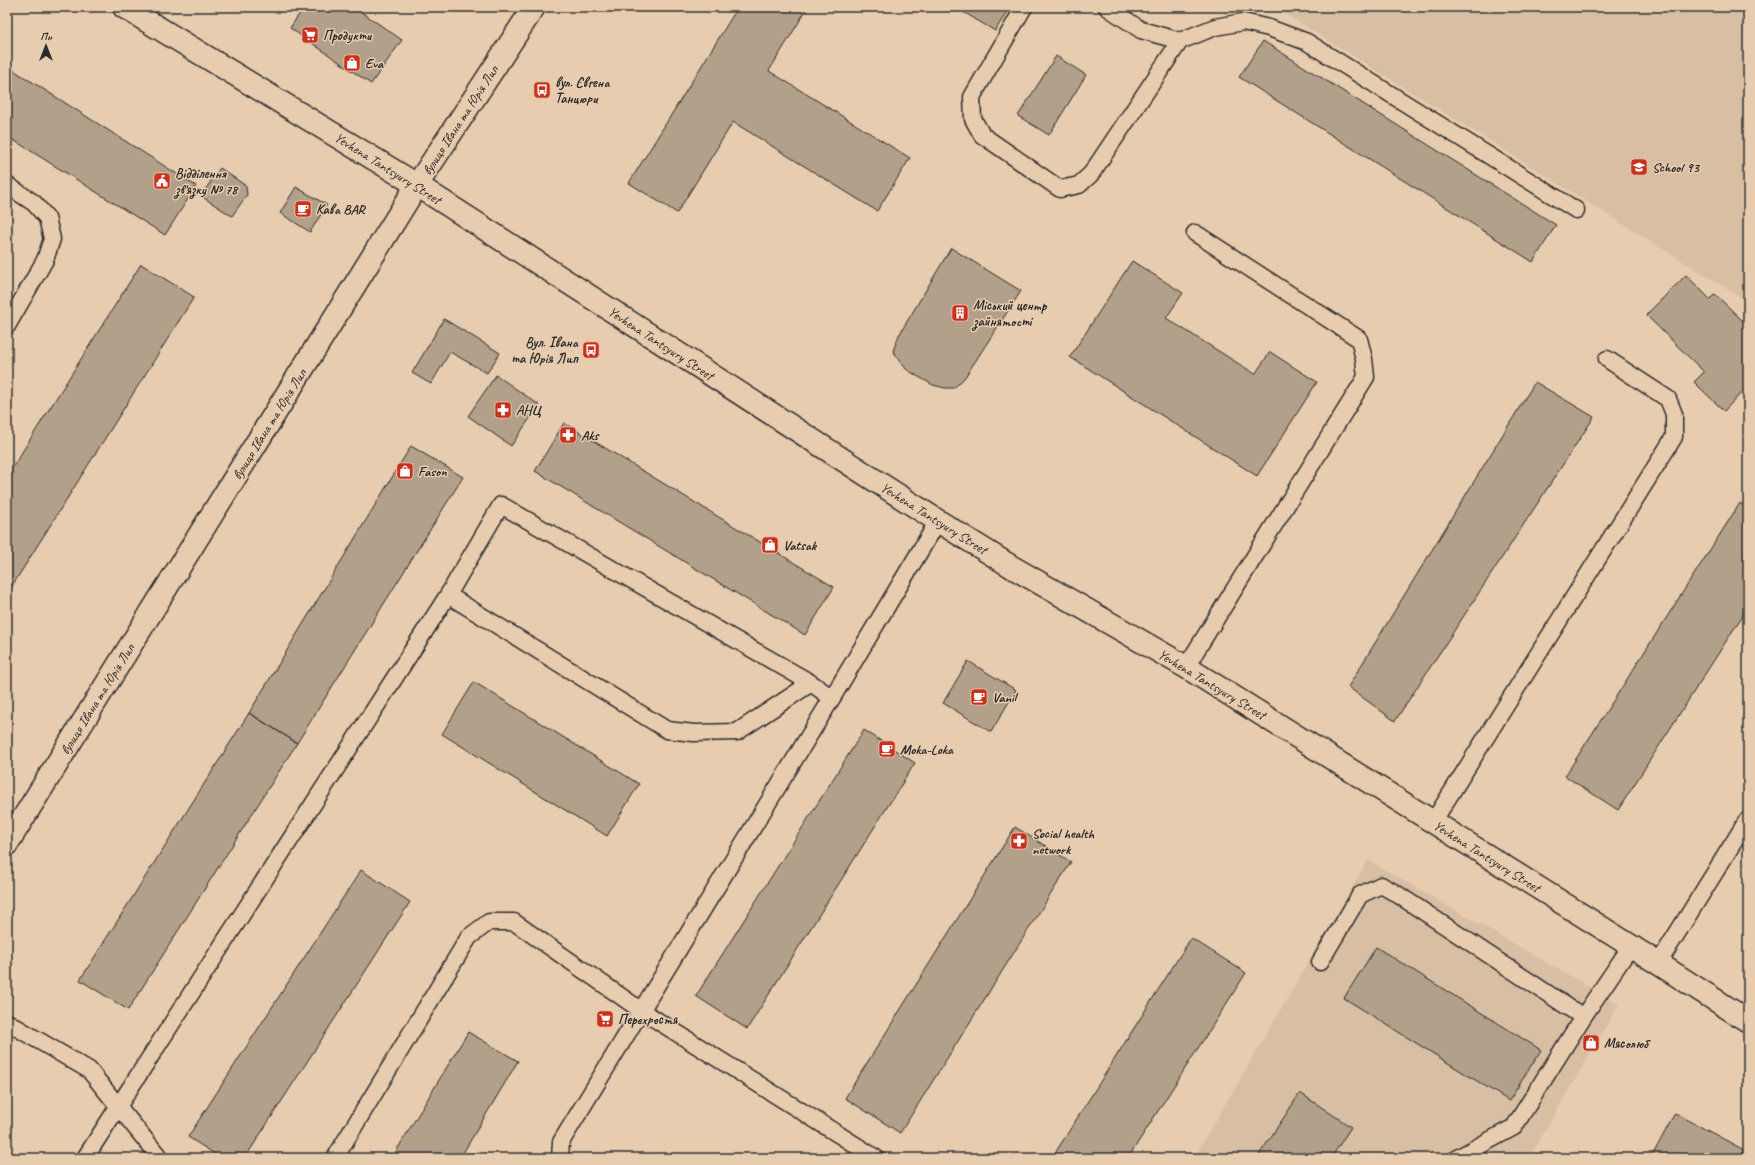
<svg xmlns="http://www.w3.org/2000/svg" width="1755" height="1165" font-family="Caveat,sans-serif">
	<style>
		.built { fill: #d8bfa4 }
		.building { fill: #b3a08b; stroke: #2b2b2b }
		.lines { fill: none; stroke-linecap: round; stroke-linejoin: round }
		.lane-casing { stroke: #2b2b2b; stroke-width: 19 }
		.secondary-casing { stroke: #2b2b2b; stroke-width: 25 }
		.lane { stroke: #e8ccaf; stroke-width: 16 }
		.secondary { stroke: #e8ccaf; stroke-width: 22 }
		.labels { text-anchor: middle; stroke-width: 3; stroke-linejoin: round; paint-order: stroke }
		.poi-label { font-size: 14px; font-weight: bold; fill: #2b2b2b; stroke: #e8ccaf; text-anchor: start }
		.street-label { font-size: 14px; fill: #2b2b2b; stroke: #e8ccaf }
	</style>
	<rect width="100%" height="100%" fill="#e8ccaf"/>
	<filter id="ink" filterUnits="userSpaceOnUse"><feTurbulence type="fractalNoise" baseFrequency=".025" numOctaves="2"/><feDisplacementMap in="SourceGraphic" scale="8" xChannelSelector="R" yChannelSelector="G"/><feConvolveMatrix kernelMatrix="1 2 1 2 8 2 1 2 1" color-interpolation-filters="sRGB"/></filter>
	<g filter="url(#ink)">
		<!-- built -->
		<path class="built" d="M1274,7h474v295l-435,-271z
			M1368,860l251,144 -90,154h-335z"/>
		<!-- building -->
		<path class="building" d="M304,7h50l48,33 -31,44 -81,-56z
			M738,7h70l-39,64 141,87 -33,53 -144,-89 -56,91 -48,-30z
			M955,7h55l-15,24z
			M1263,41l293,184 -23,37 -294,-185z
			M1056,56l30,19 -37,60 -31,-19z
			M7,66l189,120 -31,49 -158,-99z
			M220,168l26,18 1,9 -15,21 -31,-20z
			M296,187l31,18 -17,27 -30,-19z
			M951,248l70,43 -56,86 -11,11h-9l-12,-3 -16,-9 -11,-7 -13,-18 6,-16z
			M1132,261l51,32 -17,25 89,56 15,-22 47,30 -60,94 -187,-119z
			M141,264l53,33 -187,297v-118z
			M1686,275l24,24 5,-5 33,32v5l-3,3 3,3v49l-24,25 -30,-29 10,-10 -58,-57z
			M444,319l56,34 -13,20 -37,-21 -19,32 -19,-11z
			M496,375l43,30 -28,41 -43,-30z
			M1535,382l59,35 -199,304 -47,-34z
			M564,423l270,164 -29,48 -270,-164z
			M411,446l52,31 -166,266 -48,-30z
			M1740,503l8,5v99l-130,203 -53,-34z
			M968,661l48,29 -25,42 -48,-29z
			M474,682l165,102 -32,52 -165,-102z
			M249,713l48,30 -169,267 -48,-30z
			M864,730l51,33 -168,266 -51,-33z
			M1015,827l56,35 -171,271 -55,-35z
			M361,870l49,32 -165,256h-24l-33,-21z
			M1191,938l55,35 -118,185h-76z
			M1376,947l165,103 -32,51 -165,-103z
			M468,1032l50,29 -58,97h-68z
			M1300,1093l51,34 -20,31h-74z
			M1675,1113l69,37 -5,8h-88z"/>
		<g class="lines">
			<defs>
				<path id="lane" d="M1024,7l-52,90 1,22 9,16 78,54 19,-4 12,-11 89,-133
					M1107,7l34,23 39,11 35,-14 28,-5 26,6 38,14 269,168
					M7,185l27,18 13,15 5,21 -7,21 -38,66
					M448,595l219,135 27,3 43,-1 74,-49
					M1186,667l180,-290 -2,-18 -5,-20 -164,-106
					M1433,822l241,-385v-23l-6,-15 -61,-40
					M1320,962l40,-67 21,-10 16,9 186,123
					M1658,964l90,-145
					M7,1022l82,48 71,88
					M85,1158l363,-563 53,-90 310,178 21,15
					M335,1158l134,-221 20,-15h25l128,89 234,147
					M560,1158l1,-16 271,-444 106,-177
					M1457,1158l57,-31 69,-110 48,-71"/>
				<path id="secondary" d="M124,7l293,178 521,336 74,46 174,100 445,279 117,75
					M7,844l410,-659 117,-178"/>
			</defs>
			<!-- lane casing -->
			<use href="#lane" class="lane-casing"/>
			<!-- secondary casing -->
			<use href="#secondary" class="secondary-casing"/>
			<!-- lane -->
			<use href="#lane" class="lane"/>
			<!-- secondary -->
			<use href="#secondary" class="secondary"/>
		</g>
	</g>
	<!-- icons -->
	<defs>
		<symbol id="supermarket-square" viewBox="-11 -11 22 22"><rect x="-9" y="-9" width="18" height="18" rx="4" fill="#c8321e" stroke="#e8ccaf"/><path d="M-6-5.5h2.5l.6 2H6L4.5 2H-2.5L-4.4-4H-6ZM-1.5 3.2a1.3 1.3 0 1 0 .1 0ZM3 3.2a1.3 1.3 0 1 0 .1 0Z" fill="#fff"/></symbol>
		<symbol id="shop-square" viewBox="-11 -11 22 22"><rect x="-9" y="-9" width="18" height="18" rx="4" fill="#c8321e" stroke="#e8ccaf"/><path d="M-5-2.5h2.3a2.7 3.5 0 0 1 5.4 0H5L5.5 6h-11ZM-1.5-2.5h3a1.5 2.3 0 0 0-3 0Z" fill="#fff"/></symbol>
		<symbol id="bus-square" viewBox="-11 -11 22 22"><rect x="-9" y="-9" width="18" height="18" rx="4" fill="#c8321e" stroke="#e8ccaf"/><path d="M-5-6H5V4H4V6H2V4H-2V6H-4V4H-5ZM-3.5-4V0h7V-4ZM-3.5 1.2v1.5H-2V1.2ZM2 1.2v1.5H3.5V1.2Z" fill="#fff"/></symbol>
		<symbol id="school-square" viewBox="-11 -11 22 22"><rect x="-9" y="-9" width="18" height="18" rx="4" fill="#c8321e" stroke="#e8ccaf"/><path d="M0-5L7-2L0 1L-7-2ZM-4 1L0 2.5L4 1V4Q0 6-4 4Z" fill="#fff"/></symbol>
		<symbol id="civic-square" viewBox="-11 -11 22 22"><rect x="-9" y="-9" width="18" height="18" rx="4" fill="#c8321e" stroke="#e8ccaf"/><path d="M-.6-6.5H3V-4.5H.6V-3L4-1V1h2V6H-6V1h2V-1L-.6-3ZM-1.2 2.5V6h2.4V2.5Z" fill="#fff"/></symbol>
		<symbol id="cafe-square" viewBox="-11 -11 22 22"><rect x="-9" y="-9" width="18" height="18" rx="4" fill="#c8321e" stroke="#e8ccaf"/><path d="M-5.5-4.5H6V0H3Q3 3.5 0 3.5H-2.5Q-5.5 3.5-5.5 0ZM3-3.2v2h1.7v-2ZM-6 4.5H4V6H-6Z" fill="#fff"/></symbol>
		<symbol id="building-square" viewBox="-11 -11 22 22"><rect x="-9" y="-9" width="18" height="18" rx="4" fill="#c8321e" stroke="#e8ccaf"/><path d="M-4-6H4V6H1V3H-1V6H-4ZM-2.5-4.3h1.7v1.8h-1.7ZM.8-4.3h1.7v1.8H.8ZM-2.5-1h1.7V.8h-1.7ZM.8-1h1.7V.8H.8Z" fill="#fff"/></symbol>
		<symbol id="pharmacy-square" viewBox="-11 -11 22 22"><rect x="-9" y="-9" width="18" height="18" rx="4" fill="#c8321e" stroke="#e8ccaf"/><path d="M-2-6h4v4h4v4h-4v4h-4v-4h-4v-4h4Z" fill="#fff"/></symbol>
	</defs>
	<g fill-rule="evenodd">
		<use href="#supermarket-square" x="300" y="25" width="20" height="20"/>
		<use href="#shop-square" x="342" y="53" width="20" height="20"/>
		<use href="#bus-square" x="532" y="80" width="20" height="20"/>
		<use href="#school-square" x="1629" y="157" width="20" height="20"/>
		<use href="#civic-square" x="152" y="171" width="20" height="20"/>
		<use href="#cafe-square" x="293" y="199" width="20" height="20"/>
		<use href="#building-square" x="950" y="303" width="20" height="20"/>
		<use href="#bus-square" x="581" y="340" width="20" height="20"/>
		<use href="#pharmacy-square" x="493" y="400" width="20" height="20"/>
		<use href="#pharmacy-square" x="558" y="425" width="20" height="20"/>
		<use href="#shop-square" x="395" y="461" width="20" height="20"/>
		<use href="#shop-square" x="760" y="535" width="20" height="20"/>
		<use href="#cafe-square" x="969" y="687" width="20" height="20"/>
		<use href="#cafe-square" x="877" y="739" width="20" height="20"/>
		<use href="#pharmacy-square" x="1009" y="831" width="20" height="20"/>
		<use href="#supermarket-square" x="595" y="1009" width="20" height="20"/>
		<use href="#shop-square" x="1581" y="1033" width="20" height="20"/>
	</g>
	<g class="labels">
		<!-- poi labels -->
		<g class="poi-label">
			<text x="323" y="40">Продукти</text>
			<text x="365" y="68">Eva</text>
			<text x="555" y="87">вул. Євгена<tspan x="555" dy="16">Танцюри</tspan></text>
			<text x="1652" y="172">School 93</text>
			<text x="175" y="178">Відділення<tspan x="175" dy="16">зв'язку № 78</tspan></text>
			<text x="316" y="214">Кава BAR</text>
			<text x="973" y="310">Міський центр<tspan x="973" dy="16">зайнятості</tspan></text>
			<text x="578" y="347" text-anchor="end">Вул. Івана<tspan x="578" dy="16">та Юрія Лип</tspan></text>
			<text x="516" y="415">АНЦ</text>
			<text x="581" y="440">Aks</text>
			<text x="418" y="476">Fason</text>
			<text x="783" y="550">Vatsak</text>
			<text x="992" y="702">Vanil</text>
			<text x="900" y="754">Moka-Loka</text>
			<text x="1032" y="838">Social health<tspan x="1032" dy="16">network</tspan></text>
			<text x="618" y="1024">Перехрестя</text>
			<text x="1604" y="1048">Мясолюб</text>
		</g>
		<!-- street labels -->
		<g class="street-label">
			<text transform="translate(460 120) rotate(-57)" y="5">вулиця Івана та Юрія Лип</text>
			<text transform="translate(388 168) rotate(32)" y="5">Yevhena Tantsyury Street</text>
			<text transform="translate(661 343) rotate(33)" y="5">Yevhena Tantsyury Street</text>
			<text transform="translate(269 424) rotate(-58)" y="5">вулиця Івана та Юрія Лип</text>
			<text transform="translate(934 518) rotate(32)" y="5">Yevhena Tantsyury Street</text>
			<text transform="translate(1212 684) rotate(31)" y="5">Yevhena Tantsyury Street</text>
			<text transform="translate(97 699) rotate(-58)" y="5">вулиця Івана та Юрія Лип</text>
			<text transform="translate(1487 856) rotate(32)" y="5">Yevhena Tantsyury Street</text>
		</g>
	</g>
	<!-- margin -->
	<rect width="1755" height="1165" fill="none" stroke="#e8ccaf" stroke-width="24"/>
	<rect x="12" y="12" width="1731" height="1141" fill="none" stroke="#2b2b2b" stroke-width="1.5" filter="url(#ink)"/>
	<!-- north arrow -->
	<g transform="translate(46 46)" stroke="#e8ccaf" stroke-width="3" paint-order="stroke">
	<path d="M0-3L7 15L0 10L-7 15Z" fill="#2b2b2b"/>
	<text y="-6" font-size="11" font-weight="bold" text-anchor="middle" fill="#2b2b2b">Пн</text>
	</g>
</svg>
